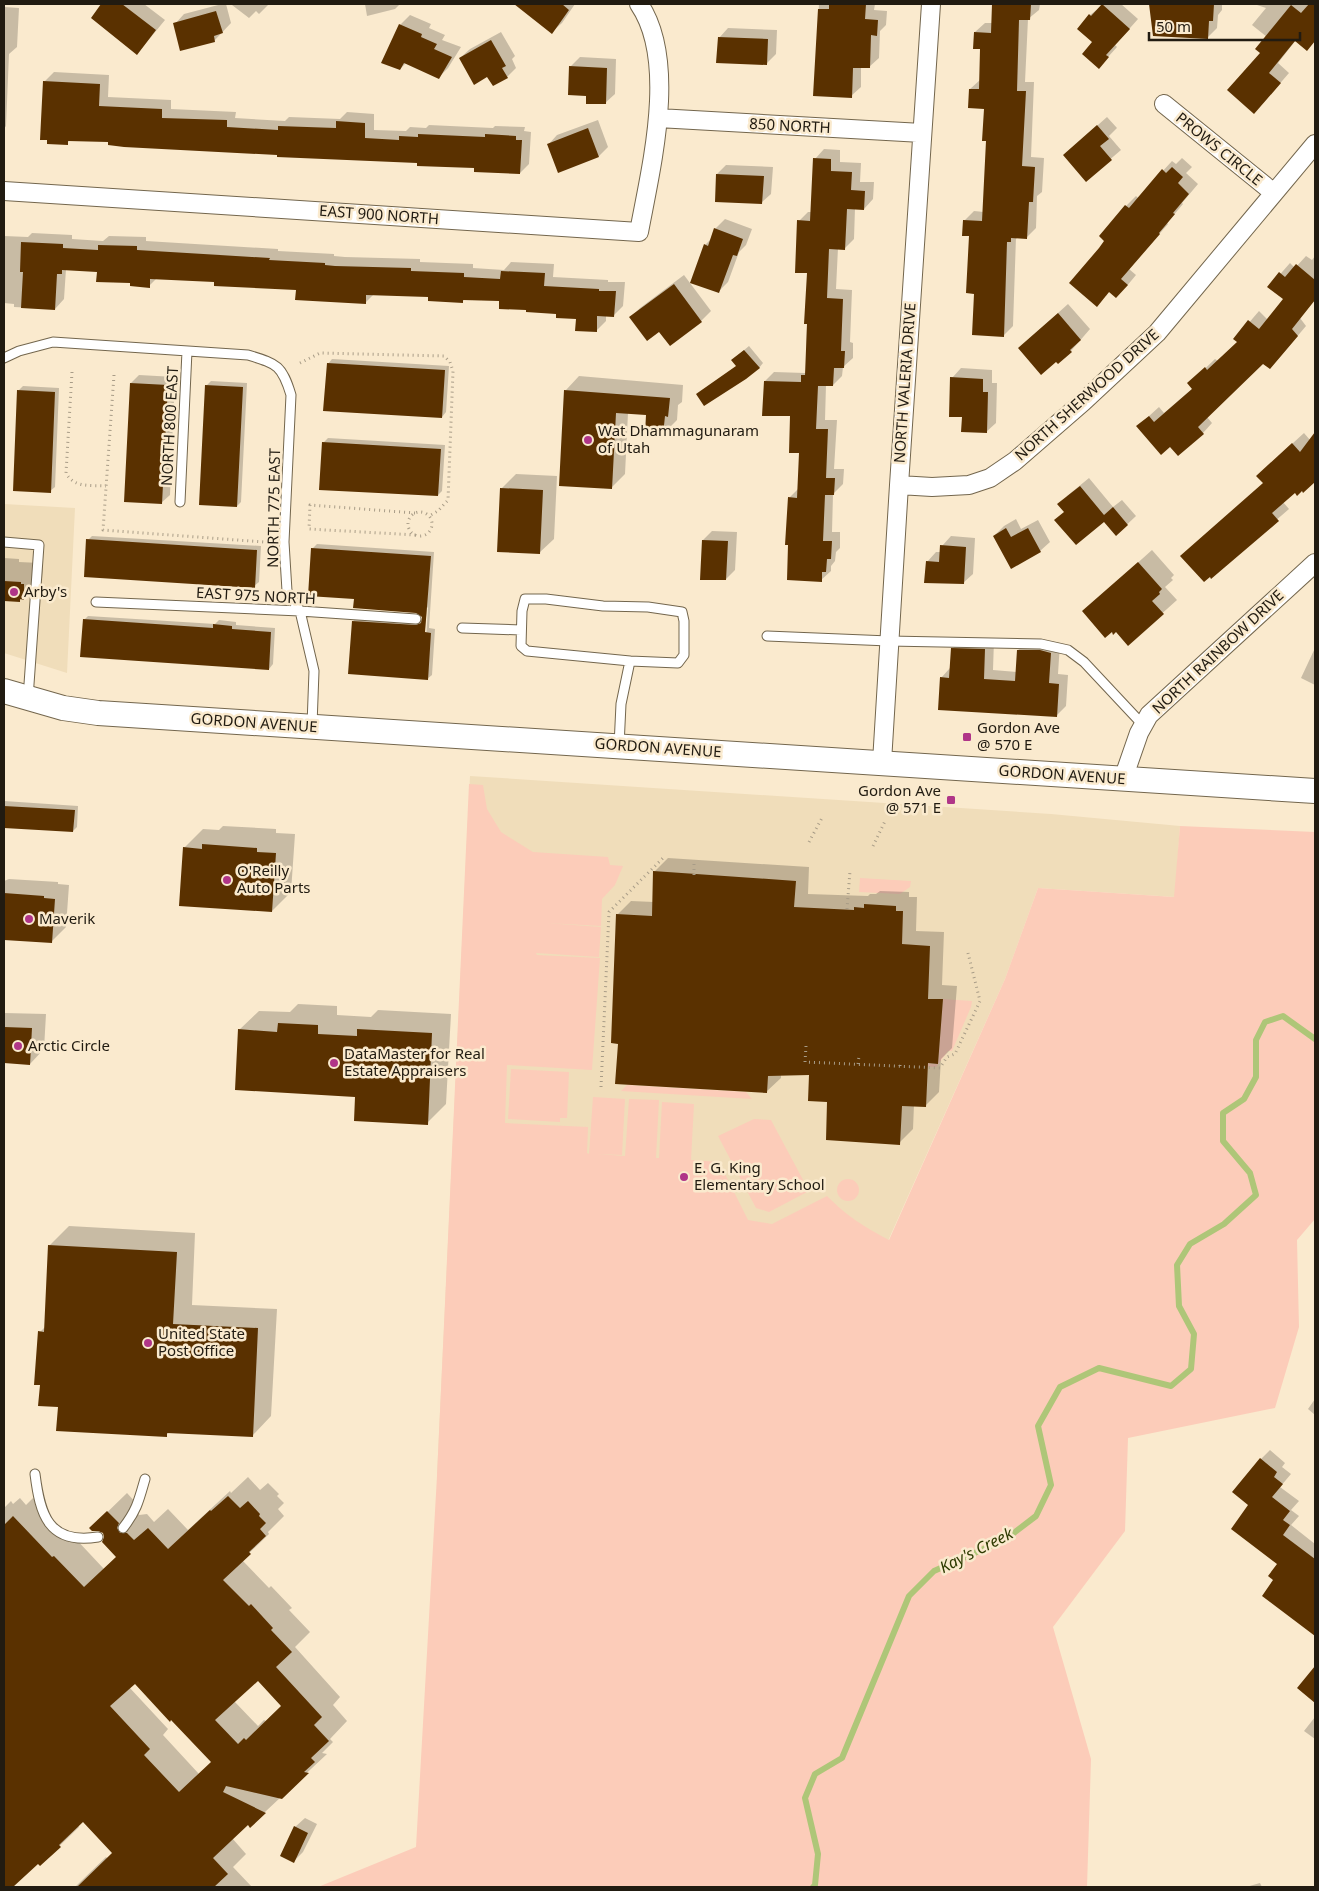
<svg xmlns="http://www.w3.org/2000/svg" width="1319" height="1891" font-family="'Noto Sans',sans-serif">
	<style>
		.built { fill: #f0ddba }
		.green { fill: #fcccb9 }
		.shadow { fill: #0003; fill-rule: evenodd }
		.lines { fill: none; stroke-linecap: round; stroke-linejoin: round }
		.stream { stroke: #aec678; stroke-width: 6 }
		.building { fill: #5a3100; fill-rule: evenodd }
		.service-casing { stroke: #73664d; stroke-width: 11 }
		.minor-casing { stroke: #73664d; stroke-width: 20 }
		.secondary-casing { stroke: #73664d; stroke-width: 26 }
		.path { stroke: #a89c87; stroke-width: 3; stroke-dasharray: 1 4; stroke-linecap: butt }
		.service { stroke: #fff; stroke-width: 9 }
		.minor { stroke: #fff; stroke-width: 18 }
		.secondary { stroke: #fff; stroke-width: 24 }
		.poi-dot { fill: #b03588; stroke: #faeace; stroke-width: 2 }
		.labels { text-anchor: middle; stroke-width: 5; stroke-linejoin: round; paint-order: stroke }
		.street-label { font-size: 15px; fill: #211b11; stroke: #faeace }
		.poi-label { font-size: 15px; fill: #211b11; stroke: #faeace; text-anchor: start }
		.water-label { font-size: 16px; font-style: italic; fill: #2d3a00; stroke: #faeace }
	</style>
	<rect width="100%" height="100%" fill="#faeace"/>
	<!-- built -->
	<path class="built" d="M4,504l71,4 -8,165 -63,-20z
		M470,776l581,38 129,12 -5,71 -137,-9 -33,91 -138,309 -430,188z"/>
	<!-- green -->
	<path class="green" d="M469,784l14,1 4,24 14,23 32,20 75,5 2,8 13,1 -8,19 -13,14 -1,27 -55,-3 55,4 -2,30 -63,-4 1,2 63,3 -8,112 -85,-5 -2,58 83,4 -1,26 2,1 4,-57 32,2 -3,56 -25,-1 28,2 4,-57 30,1 -3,58h3l3,-56 32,2 -3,56 28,2 29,58 24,4 55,-28c21,21 36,30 62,44l116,-261 33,-91 136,9 6,-71 135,6v387l-18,21 2,87 -24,81 -147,30 -3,93 -72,96 38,132 -4,128h-769l98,-40 21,-371z
		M860,878l51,3 -1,6 -10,7 -41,-2z
		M943,999l29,2 -1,6 -19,44h-4l-12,16 -32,-1v-4l34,2z
		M511,1069l58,3 -2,46h-7v4l-52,-3z
		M627,1085l119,7 6,7 -131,-8z
		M754,1119l17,1 38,71 -40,21 -13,-4 -38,-72z
		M837 1190a11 11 0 1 1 22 0a11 11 0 1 1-22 0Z"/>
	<!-- shadow -->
	<path class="shadow" d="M103,4h41l21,16 -28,34 -45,-36z
		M222,4h4l5,19 -17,18 -39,-17 9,-10z
		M233,4h36l-10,10 -3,-3 -7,7 -17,-13z
		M365,4h35l-5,5 -28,7z
		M523,4h52l-13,19 -10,9 -32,-25z
		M819,4h56l-1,6 13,1 -1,14 -6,6 -1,27 -10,9h-8v20l-10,9 -37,-1z
		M993,4h47l-1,6 -11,9 -3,63h9l-3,75 13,1 -2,34 -5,4 -1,32 -10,10 -10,-1 -3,89 -9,9 -29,-42 -4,-58 -7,-14 10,-10 10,1 3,-72 -2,-32 -15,-19 10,-9 2,-32 -7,-16 10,-9h8z
		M1104,4h17l17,15 -23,26 2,2 -9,10 -14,-15 -4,-27z
		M1150,4h72v6l-4,5 -1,13 -9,9 -54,-2z
		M1254,4h61v37l-8,8 -11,-9 -18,23 11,10 -26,30 -2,-51 6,-15 -15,-12 14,-17z
		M4,7l15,1 -2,39 -8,7 -3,72 -2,3z
		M410,15l21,9 -2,4 16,7 -3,5 19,7 -13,21 -9,9 -33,-14 -6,6v-44z
		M728,28l49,2 -1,24 -10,10 -47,-26z
		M501,32l14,24 -3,3 4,9 -9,9 -19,-2 -28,-17 10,-9z
		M580,57l36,2 -1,35 -10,9 -35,-36z
		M54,72l55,3 -1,22 63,3v9l65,3 -1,6 50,3 4,-4 51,2 7,-7 27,2v16l32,1 4,-4 16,1 3,-3 64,3 2,-2 30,1 -1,4 7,1 -2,32 -9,9 -44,-6 -58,-5 -309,-21 -39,-1 -3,3 -23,-61z
		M1107,117l10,11 -8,8 12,14 -35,30 -22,-25z
		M598,120l10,27 -9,9 -41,15 -10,-26 9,-10z
		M824,149l16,1v12l21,1 -1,19h14l-1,17 -9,10 -9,-1 -1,31 -10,10 -6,-1 -2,41 16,1 -2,52 3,1v15l-10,9 -1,9 -9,9h-7l-1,35h12l-3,49h10l-1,15 -10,10 -1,38h8v16l-4,4 -1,9 -4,5v5l-10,9 -32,-82 10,-10 1,-36 -8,-37 -27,-34 9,-9 31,1 1,-2 2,-99 -9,-51 9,-9h4l3,-53z
		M1182,158l10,9 -6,6 12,11 -16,19 1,1 -16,19 1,1 -39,45 7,6 -10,12 -16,4 -4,5v-56l-6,-4 26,-30 10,-10 2,2 34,-37 4,3z
		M726,165l47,2 -2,27 -10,9 -44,-29z
		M725,219l27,10 -6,16 -7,7 -11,30 -10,10 -13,-47 7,-7 3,-9z
		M32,233l40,2v4l31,2 6,-5 37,1v4l132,8v2l56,3v2l11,1 75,2v3l53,2v4l31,2 7,-8 43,2 -1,13 55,3v2h17l-2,24 -9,9h-8v6l-10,10 -19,-14 -50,-8 -26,-9 -35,-2 -3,3 -34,-5 -55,-2 -9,9 -68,-14 -81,-8 -59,-3 -8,8 -51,-15 -32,-2 -2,30 -9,10 -41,-2v-3l-10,-1v-67l24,1z
		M1306,256l6,4 3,-4v44l-15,18 6,8 -27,32 -9,10 -7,-6 -56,55 5,6 -9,10 -33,12 -32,-19 21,-19 5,6 29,-25 -4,-4 26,-25 3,2 20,-19 -3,-3 24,-28 9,9 17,-21 -16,-12 21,-24 5,5z
		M684,275l27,36 -10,10 -31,23 -11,-14 -28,-13 9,-9z
		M1068,304l22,25 -19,22 -42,-12z
		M749,346l14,17 -4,5 -62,26 40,-28v-10z
		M332,359l117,7 -3,46 -4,5 -114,-53z
		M961,368l31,2v13h5l-1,40 -10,9 -23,-16 -11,-38z
		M139,375l36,2 -5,118 -9,8 -30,-120z
		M579,376l104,9 -1,17 -4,3 -1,15 -14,14 -15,-20 -20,-1 -3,61 -14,14 -45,-98z
		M211,381l36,2 -6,119 -4,4 -31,-120z
		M23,386l36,2 -4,99 -5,4 -31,-101z
		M1304,433l6,7 5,-6v46l-18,14 -2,-3 -12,11 6,7 -78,68 53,-94 5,-18z
		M328,438l117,7 -3,46 -4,4 -115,-52z
		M516,474l41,2 -3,63 -15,14 -37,-65z
		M1089,478l24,29 9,-7 14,16 -20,19 -12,-14 -39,-10 2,-15z
		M1016,519l5,10 17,-9 12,22 -10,9 -46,-15 10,-10z
		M712,531l25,1 -2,38 -9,9 -23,-39z
		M92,536l169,10 -2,36 -5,4 -166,-46z
		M951,536l24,2 -2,36 -10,9 -36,-21 9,-10h5l1,-6z
		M317,544l117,8 -5,76 6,1 -3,46 -5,4 -74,-58 5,-4 63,4 2,-5 -6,-4 -62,-14 -43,-49zM427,607l1,1 -2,31h-2z
		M1152,550l22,25 -3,3 2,2 -8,7 12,13 -49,44 -12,-13 -32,-20z
		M4,558l15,1v3l21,1 -1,2h4l-1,14 -23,22h-15z
		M88,616l127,8 4,-4 17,2v3l39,3 -2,36 -4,5 -185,-49z
		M962,640h32l-1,30 24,2 1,-22 10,-9h22l10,2 -2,31 10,1 -2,31 -10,10 -115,-38 9,-10 2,-19z
		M1315,648v37l-14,-7z
		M4,801l74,5 -1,21 -4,4 -69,-4z
		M223,826l53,3v4l19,1 -4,58 -19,19 -88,-63 19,-19 16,1z
		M668,858l141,9 -1,27 60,2 2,-2h6l4,-3 29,1v5h8l-1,34 28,1 -2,53 15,1 -5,62 -11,11 -2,33 -14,14 -11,-1 -1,24 -14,14 -70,-42 -18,-27 -30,1v3l-15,14 -147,-50 -2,-127 14,-14 23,1v-30z
		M9,879l49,3v2l11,1 -3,42 -14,14 -48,-2v-58z
		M298,1004l39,2v9l34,2 7,-7 73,4 -5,90 -19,19 -70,-28 -118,-65 20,-19 31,1z
		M4,1013l42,1 -2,35 -14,15 -26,-2z
		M69,1226l126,7 -3,72 85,4 -6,107 -19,20 -82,-4 -4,3 -107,-29 -18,-22 -1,-52 6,-6 4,-81z
		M1315,1399v16l-7,-6z
		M1270,1450l15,13 -3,4 9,7 -11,13 19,14 -8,9 8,6 -8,9 24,19v19l-3,4 3,3v65l-51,-40 11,-15 3,-16 -28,-59 11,-46z
		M248,1477l12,13 8,-7 11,11 -2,2 7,7 -6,6 6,7 -16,16 1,2 -27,26 27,28 2,-2 21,22 -3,2 21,22 -15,15 45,50 -7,8 14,16 -17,18 3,3 -11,11 5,1 -77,72 -2,-2 -16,14 14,16 -13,13 19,20h-177l31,-30 2,2 6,-6 -31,-33 -5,5 1,2 -39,38 -2,-2 -27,24h-7v-379l7,-7 2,3 7,-6 6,7 7,-7 39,41 2,-2 30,32 13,-13 -13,-24 -13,-4 36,-35 10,11 -2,4 4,7 8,-1 7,8 14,-13 20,21 42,-39 1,2zM258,1679l24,27 -16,15 -2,-1 -6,6 -24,-25zM135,1682l78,80 -14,12 -36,-39 5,-6 -39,-42z
		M1315,1717v22l-11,-8z
		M305,1818l12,6 -14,28 -9,9 1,-34z
		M1260,1883l2,4h-16z"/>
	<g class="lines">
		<!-- stream -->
		<path class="stream" d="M813,1887l2,-2 3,-31 -13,-56 10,-24 27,-16 67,-162 25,-25 72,-32 30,-23 15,-31 -13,-59 22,-39 39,-19 72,18 20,-17 3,-35 -15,-28 -2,-41 13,-21 34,-20 32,-29 -6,-22 -27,-32v-28l21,-14 12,-22v-37l9,-18 18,-6 32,23"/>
	</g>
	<!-- building -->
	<path class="building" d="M101,4h21l34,26 -19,25 -46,-37z
		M514,4h48l7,6 -17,24z
		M829,4h37l-1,15 13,1 -1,16 -6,-1 -1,33h-17l-1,30 -39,-2 5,-87h11z
		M992,4h39l-1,16h-11l-2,71h9l-4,75 13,1 -2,35h-4l-2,37 -16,-1v4h-4l-3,95 -32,-2 2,-41 -8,-1 3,-57h-7l1,-16 19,1 4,-80h-4l2,-32 -16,-1 1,-19h10l1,-40h-7l1,-17 17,1z
		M1102,4l28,25 -24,26 3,2 -10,12 -17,-15 10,-12 -15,-13 12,-15 2,2z
		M1149,4h65l-1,17h-4l-1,18 -55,-3z
		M1309,4h6v37l-8,10 -12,-10 -26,32 12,10 -27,31 -27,-24 33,-37 -5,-4 36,-44 10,8z
		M216,11l7,22 -9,3 1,6 -35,9 -7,-28z
		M399,24l23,10 -1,3 16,7 -3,5 18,8 -13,22 -35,-16 -4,7 -19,-7z
		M718,37l50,2 -1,26 -51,-2z
		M491,40l15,26 -4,2 6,10 -15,8 -6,-9 -13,8 -15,-27z
		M569,66l38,2 -1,36h-20v-8l-18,-1z
		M43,81l57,3 -1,22 63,3v9l65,2v7l51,3v-4l58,2v-7l29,2v15l34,2v-4l19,1v-3l67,3v-3l31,2v4h6l-2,34 -46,-2v-4l-57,-2v-3l-140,-6v-2l-153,-8 -16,-2v-3l-40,-1v4l-21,-1v-4h-7z
		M1097,125l12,14 -9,7 12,14 -26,22 -23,-27z
		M588,128l11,29 -41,16 -11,-29z
		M813,158l18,1v12l21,1 -1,18 14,1 -1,19 -17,-1 -2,41 -16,-1 -2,49 16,1 -2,52h4l-1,17h-10l-1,18h-15l-2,43h12l-2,49h9l-1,17h-9l-2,46h9l-1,18h-4l-1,13h-4v10l-35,-2 1,-35h-3l3,-48 9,1 2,-45h-10l1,-37h-28l2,-35 37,1v-7h4l2,-51h-3l3,-51h-12l2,-53 13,1z
		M1172,167l11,10 -5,6 11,11 -16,19 2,1 -16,19 1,1 -39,45 7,6 -12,13 -7,-6 -12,15 -28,-24 30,-35 5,-7 -5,-5 26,-31 4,3 33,-39 4,4z
		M716,174l48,2 -2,28 -47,-2z
		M714,228l29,11 -6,17 -4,-1 -14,38 -29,-10 14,-39 4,2z
		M21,242l42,2v4l35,2v-5l39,1v4l133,8 -1,2 56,3v2l10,1 76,2v3l53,2v4l36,2 1,-8 44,2 -1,13 55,3v2h17l-2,26 -17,-1v16l-22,-1 1,-12 -20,-1v-4l-30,-2v-2l-27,-1v-8l-36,-1v3l-35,-2v-4l-62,-2v9l-71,-4 1,-10 -82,-4v-4l-64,-3v9l-20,-2v-3l-34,-1 1,-10 -35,-2v4h-5l-2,36 -34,-2 2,-36h-3z
		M1296,264l19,16v20l-23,29 6,7 -28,33 -7,-5 -65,63 6,7 -26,22 -8,-9 -9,8 -25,-29 13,-10 5,6 38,-33 -5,-6 18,-16 2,3 30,-28 -4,-3 15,-19 11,9 24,-30 -16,-12 12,-15 6,5z
		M674,284l28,38 -32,24 -11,-14 -12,9 -18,-24z
		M1058,313l23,27 -11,10 2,2 -14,12 -2,-2 -15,13 -23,-27z
		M744,350l16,18 -14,11 -42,27 -8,-12 40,-28 -5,-6z
		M327,363l118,7 -3,48 -119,-7z
		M950,377l33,2v13h5l-1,41 -26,-1 1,-15h-13z
		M130,383l38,2 -6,119 -38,-2z
		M205,385l38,2 -6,120 -38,-2z
		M17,390l38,2 -4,101 -38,-2z
		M564,390l106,8 -2,19 -3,-1 -2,19 -18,-1 1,-19 -30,-2 -4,76 -53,-3z
		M1315,432v50l-12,11 -1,-2 -5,5 -2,-3 -23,20 7,8 -68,58 -1,-2 -6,5 -24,-26 83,-73 -7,-7 36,-33 8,9z
		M322,442l119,7 -3,47 -119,-6z
		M1080,486l24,29 9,-8 15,18 -12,11 -12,-14 -28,23 -22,-25 10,-8 -7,-8z
		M500,488l43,2 -3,64 -43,-2z
		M1006,528l5,9 17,-9 13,24 -30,17 -18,-33z
		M86,539l171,11 -2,38 -171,-11z
		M702,540l26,1 -2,39h-26z
		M940,545l26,2 -2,37 -40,-1 2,-22 13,1z
		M311,548l120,8 -6,76 6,1 -3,47 -80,-6 4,-53 64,4 5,-2 1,-6 -6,-4 -63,-5 1,-9 -46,-3z
		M1138,562l24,27 -3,3 1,2 -8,7 12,13 -36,32 -12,-14 -3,3 -1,-3 -7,6 -23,-27z
		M4,581l17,1v2h3v16l-4,-1v3l-16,-1z
		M83,619l130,9v-4l19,2v3l39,3 -2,38 -189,-13z
		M951,648l34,1 -1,30 31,2 2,-31h23l11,3 -2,30 10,1 -2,33 -119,-7 2,-33 9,1z
		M4,806l71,4 -2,22 -69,-4z
		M202,844l55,4v4l19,1 -4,59 -93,-6 4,-59 19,2z
		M653,871l143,10 -2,26 60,3v-3l10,1v-4l32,2v5h7l-1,33 28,2 -2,53h15l-5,65 -10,-1 -2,44 -24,-1 -2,39 -74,-5 1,-38 -19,-1 1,-26 -41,1 -1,17 -152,-9 3,-40 -7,-1 5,-129 36,2z
		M4,893l40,3v2l11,1 -3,44 -48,-3z
		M278,1023l40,2v9l39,2v-7l75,4 -4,92 -74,-4 1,-24 -120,-7 3,-61 39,3z
		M4,1027l28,1 -2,37 -26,-2z
		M48,1245l129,7 -4,72 85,4 -5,109 -86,-4v4l-111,-6 2,-24 -20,-1 2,-21h-6l4,-54 6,1z
		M1260,1458l17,14 -3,5 9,7 -11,13 18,14 -7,9 7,5 -7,10 32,24v77l-53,-40 11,-16 -5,-4 9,-12 -46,-35 17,-24 -16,-13z
		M228,1496l12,12 8,-7 12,13 -1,2 7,7 -6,6 6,7 -17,16 2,2 -28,26 26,26 2,-2 22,24 -2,2 21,22 -16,15 46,50 -8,8 15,16 -18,17 4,4 -11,10 5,1 -27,26 -56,-13 -3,6 43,21 -16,15 -2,-3 -35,33 15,16 -14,13h-137l35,-34 -29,-31 -24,23 2,2 -21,19 -2,-2 -25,23h-9v-362l9,-9 39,41 2,-1 30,31 32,-30 -14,-15 2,-5 -1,-4 -5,-2h-6l-3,-3 18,-17 12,12 -2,5 3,5h7l7,7 14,-12 20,21 42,-39 1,1zM258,1681l23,25 -35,34 -2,-2 -6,6 -23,-24zM135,1684l35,38 1,-2 40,42 -32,30 -35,-37 6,-6 -40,-43z
		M1315,1666v37l-18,-15z
		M294,1826l14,7 -14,30 -14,-7z"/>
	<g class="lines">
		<defs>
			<path id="service" d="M4,358l15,-7 34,-9 195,13c29,9 34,10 43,40l-7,147 3,49 13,20 14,60 -2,54
				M180,502l7,-151
				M4,542l35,3 -11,153
				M96,602l204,9 116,8
				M462,628l59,2
				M767,636l122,5 152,3 27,6 16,12 59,63
				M619,746l2,-42 9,-43 48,2 6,-8v-34l-2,-9 -34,-5 -45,-1 -57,-7h-21l-3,12 -1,35 6,5 103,10
				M35,1474c5,40 13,71 63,63
				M123,1528c14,-18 16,-28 22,-49"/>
			<path id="minor" d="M1164,104l110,89
				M658,118l264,15
				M4,191l635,41c12,-65 39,-171 0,-228
				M899,485l33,2 37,-2 21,-7 25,-17 68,-59 74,-69 158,-189
				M882,762l17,-277 32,-481
				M1123,779l16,-46 10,-18 166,-152"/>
			<path id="secondary" d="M4,691l59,17 35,5 1217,78"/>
		</defs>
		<!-- service casing -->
		<use href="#service" class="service-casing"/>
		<!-- minor casing -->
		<use href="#minor" class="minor-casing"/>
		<!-- secondary casing -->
		<use href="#secondary" class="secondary-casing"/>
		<!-- path -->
		<path class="path" d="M300,363l20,-10 124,3 6,6 3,9 -5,129 -10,11 -9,5
			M72,372l-6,101c8,15 24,12 40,13
			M114,375l-11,155 161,12
			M408 524a12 12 0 1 1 24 0a12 12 0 1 1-24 0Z
			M415,513l-105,-8 -1,24 107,6
			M809,842l14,-26
			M873,846l13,-27
			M694,875v-15
			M847,909l3,-38
			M806,1046l-1,16 135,6 7,-11 8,-3 25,-53 -12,-48
			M858,1064l1,-8
			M900,1066v-5
			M601,1087l8,-175 54,-54"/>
		<!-- service -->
		<use href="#service" class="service"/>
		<!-- minor -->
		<use href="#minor" class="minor"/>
		<!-- secondary -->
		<use href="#secondary" class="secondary"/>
	</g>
	<!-- markers -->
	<g class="poi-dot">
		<circle cx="588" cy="440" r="5"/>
		<circle cx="14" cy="592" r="5"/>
		<rect x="962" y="732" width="10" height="10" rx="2.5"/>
		<rect x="946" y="795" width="10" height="10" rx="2.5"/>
		<circle cx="227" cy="880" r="5"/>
		<circle cx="29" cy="919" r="5"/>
		<circle cx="18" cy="1046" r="5"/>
		<circle cx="334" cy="1063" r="5"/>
		<circle cx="684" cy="1177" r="5"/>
		<circle cx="148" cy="1343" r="5"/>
	</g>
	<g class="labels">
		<!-- street labels -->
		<g class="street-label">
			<text transform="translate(790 126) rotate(3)" y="5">850 NORTH</text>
			<text transform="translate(1219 149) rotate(39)" y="5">PROWS CIRCLE</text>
			<text transform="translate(379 215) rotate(4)" y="5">EAST 900 NORTH</text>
			<text transform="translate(905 383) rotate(-86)" y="5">NORTH VALERIA DRIVE</text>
			<text transform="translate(1087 395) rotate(-42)" y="5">NORTH SHERWOOD DRIVE</text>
			<text transform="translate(170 426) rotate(-87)" y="5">NORTH 800 EAST</text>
			<text transform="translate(274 508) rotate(-89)" y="5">NORTH 775 EAST</text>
			<text transform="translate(256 596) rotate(3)" y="5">EAST 975 NORTH</text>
			<text transform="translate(1218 652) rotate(-43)" y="5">NORTH RAINBOW DRIVE</text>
			<text transform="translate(254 723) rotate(4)" y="5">GORDON AVENUE</text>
			<text transform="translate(658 748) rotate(4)" y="5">GORDON AVENUE</text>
			<text transform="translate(1062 775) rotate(4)" y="5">GORDON AVENUE</text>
		</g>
		<!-- poi labels -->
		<g class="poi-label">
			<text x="598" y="436">Wat Dhammagunaram<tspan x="598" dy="17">of Utah</tspan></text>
			<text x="24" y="597">Arby's</text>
			<text x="977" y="733">Gordon Ave<tspan x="977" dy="17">@ 570 E</tspan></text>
			<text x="941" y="796" text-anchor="end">Gordon Ave<tspan x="941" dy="17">@ 571 E</tspan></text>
			<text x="237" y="876">O'Reilly<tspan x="237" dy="17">Auto Parts</tspan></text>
			<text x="39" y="924">Maverik</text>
			<text x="28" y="1051">Arctic Circle</text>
			<text x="344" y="1059">DataMaster for Real<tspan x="344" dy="17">Estate Appraisers</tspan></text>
			<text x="694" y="1173">E. G. King<tspan x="694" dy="17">Elementary School</tspan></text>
			<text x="158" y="1339">United State<tspan x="158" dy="17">Post Office</tspan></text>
		</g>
		<!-- water labels -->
		<g class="water-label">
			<text transform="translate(976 1550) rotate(-27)" y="6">Kay's Creek</text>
		</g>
	</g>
	<!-- border -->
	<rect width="1319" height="1891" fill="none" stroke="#211b11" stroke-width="10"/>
	<!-- scale -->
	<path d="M1149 32v8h151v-8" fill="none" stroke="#211b11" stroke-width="2.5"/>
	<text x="1156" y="32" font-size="15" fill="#211b11" stroke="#faeace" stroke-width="4" paint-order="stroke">50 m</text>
</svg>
